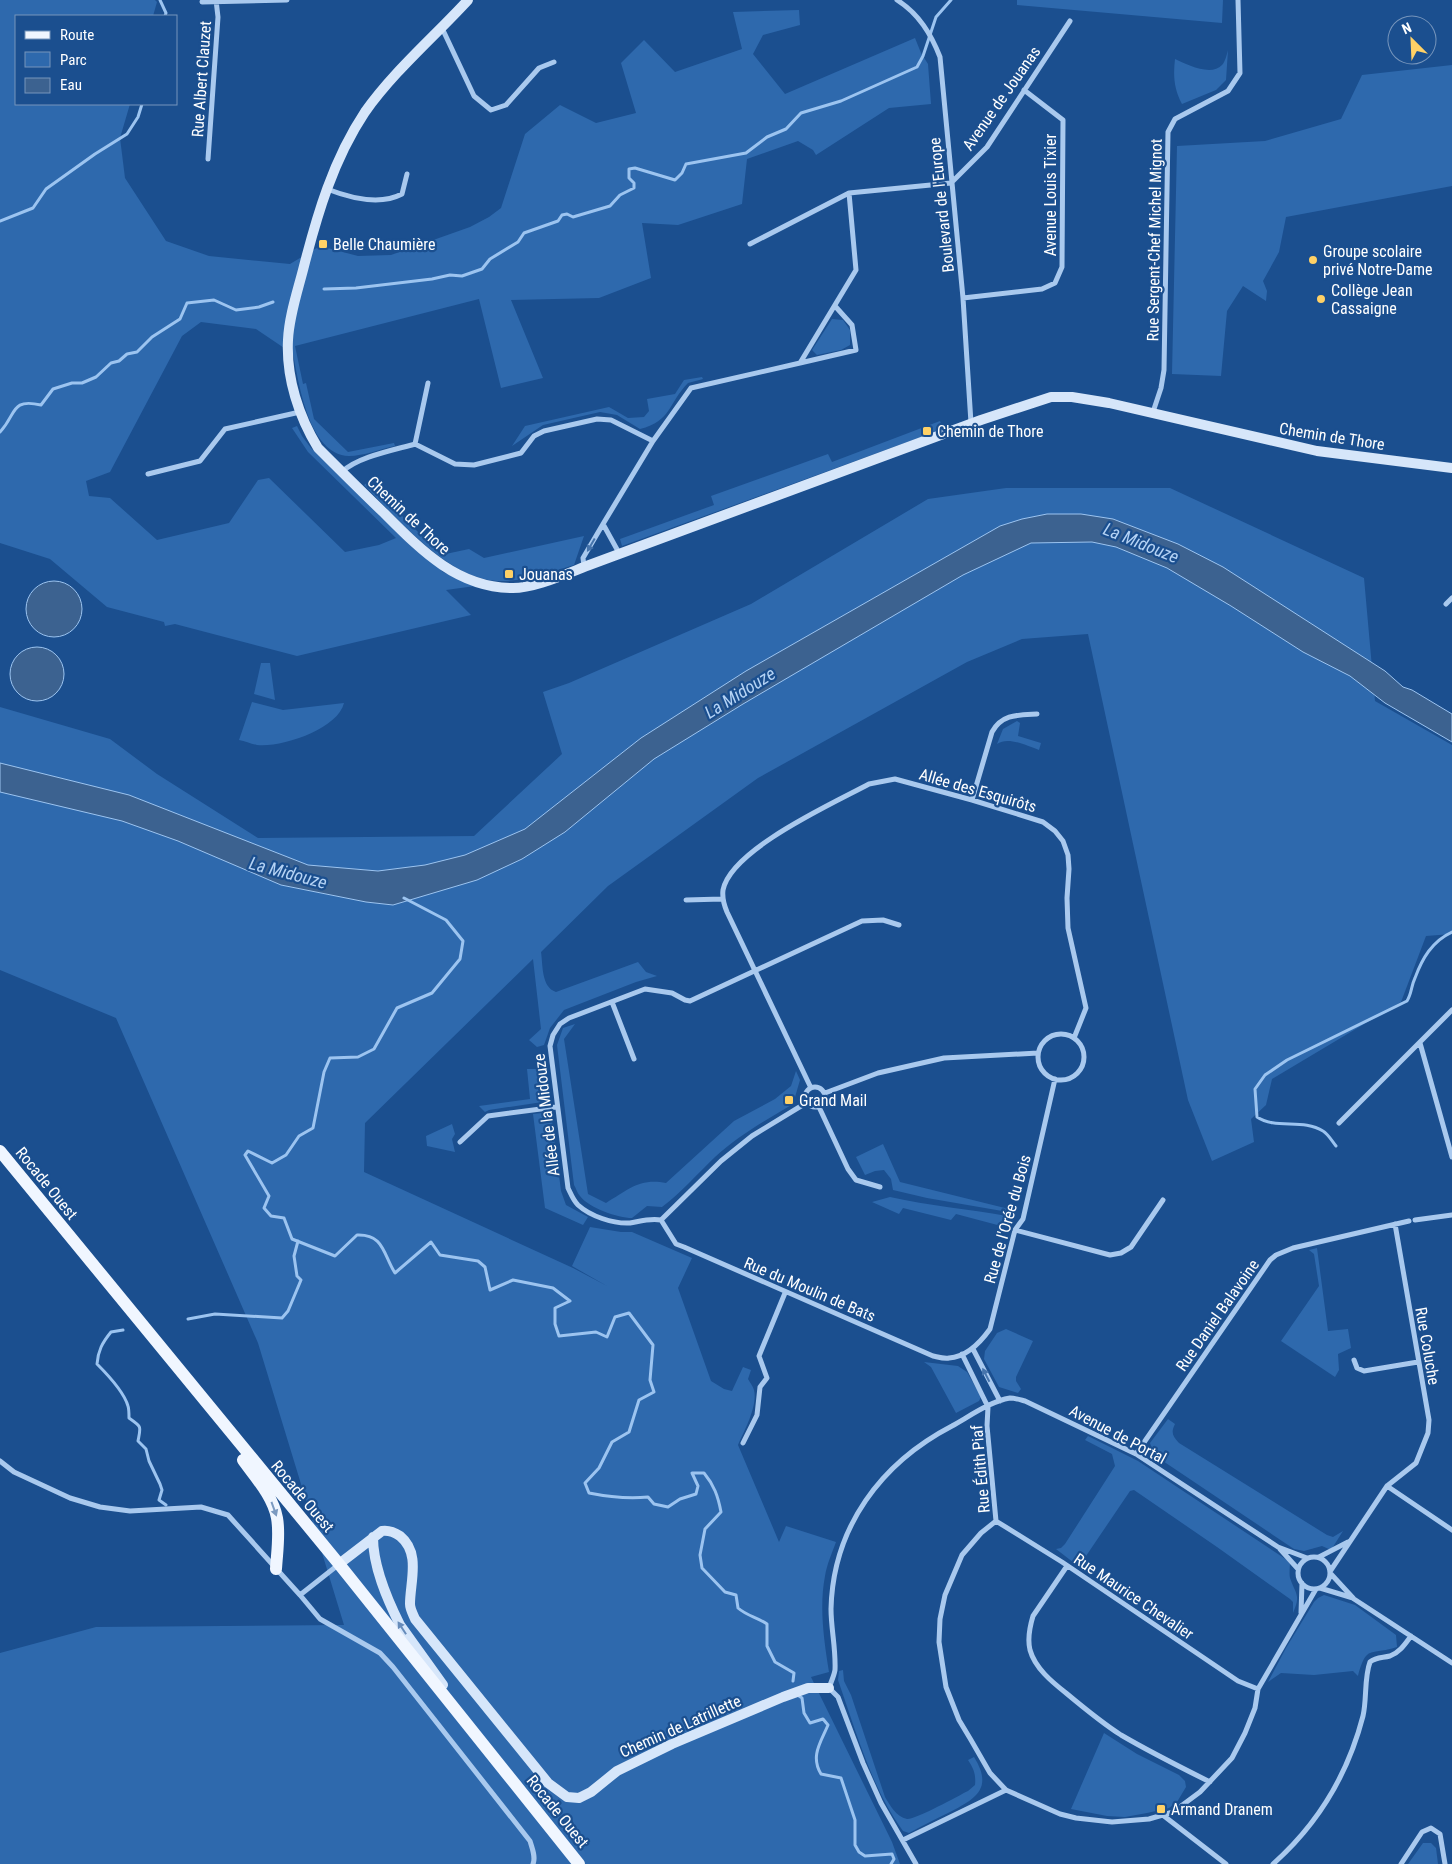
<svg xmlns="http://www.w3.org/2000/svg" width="1452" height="1864" font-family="'Roboto Condensed',sans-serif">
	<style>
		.green { fill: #2e69ad }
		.water { fill: #3c6290; stroke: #9cc4f0 }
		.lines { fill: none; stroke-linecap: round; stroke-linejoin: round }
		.stream { stroke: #9cc4f0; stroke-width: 3 }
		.street { stroke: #a9c9ee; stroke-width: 5 }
		.secondary { stroke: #d6e6fa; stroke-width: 10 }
		.primary { stroke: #f0f6ff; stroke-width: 12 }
		.oneway { fill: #4674ac }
		.oneway2 { fill: #7b9ac1 }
		.oneway3 { fill: #668bba }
		.poi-dot { fill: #ffd166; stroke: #1b4f8f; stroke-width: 2 }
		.labels { text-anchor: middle; stroke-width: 4.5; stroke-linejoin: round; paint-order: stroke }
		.street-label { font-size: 16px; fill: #fff; stroke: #1b4f8f }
		.poi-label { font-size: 16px; fill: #fff; stroke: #1b4f8f; text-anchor: start }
		.water-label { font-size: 18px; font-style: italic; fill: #b5d3f5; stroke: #1b4f8f }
	</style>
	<rect width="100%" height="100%" fill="#1b4f8f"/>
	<!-- green -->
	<path class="green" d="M0,0h155l2,2 -4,14h-137v88h114l-10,34 5,40 41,63 43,15 81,8 30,-18 38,10 33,-1 79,-28 19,-10 12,-9 24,-74 35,-29 36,18 40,-10 -15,-50 23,-23 31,32 67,-23 -9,-37 66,-2 1,15 -37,10 -10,19 32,40 130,-56 6,15 7,11 3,40 -42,4 -73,47 -3,-5 -15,-9 -51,18 -5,45 -64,21 -36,-2 9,55 -52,20 -88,2 32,78 -42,10 -22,-89 -184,47 8,38 3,-1 8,36 34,33 46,-9 1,3c-15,3 -31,10 -46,10 -40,-1 -50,-72 -56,-102l-37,-25 -55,-7 -19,14 -72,136 -24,9 3,15 21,2 47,42 72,-17 29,-43 11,-2 76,74 34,-7 17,-7 -88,-86 -16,-24 5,-2 5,10 9,12 119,112 13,12 32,14 -29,4 25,25 -174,41 -122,-32 -10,2 -1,-4 -57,-15 -57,-48 -50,-16z
		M1017,0h206l-1,23 -205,-18z
		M1228,50l-2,30 -10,10 -34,14c-8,-15 -9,-28 -7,-45 11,5 36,18 47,6 3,-3 5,-11 6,-15z
		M1452,65v121l-166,31 -7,35 -16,29 4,10 -1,10 -23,-15 -16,25 -6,65 -49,-2 5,-228 88,-5 76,-22 21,-44z
		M832,319l11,1 7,10v15l-9,5 -24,5 -5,-5z
		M702,377l1,2 -15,4c-20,20 -16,38 -48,46l-23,-14 -17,-3 -57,13 -31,21 13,-20 84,-19 19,11 16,-1 5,-6 -2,-12 28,-5 9,-14z
		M940,421l3,8 -321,117 -2,-7 94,-34 -3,-9 117,-42 4,8z
		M368,482l73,73 28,-6 15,9 100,-22 -10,29c-26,8 -62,21 -90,14 -45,-11 -88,-62 -120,-94z
		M1006,488h164l194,90 11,123 77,44v189l-26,2 -25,66 -129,77 -6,26 -15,14 3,23 -42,19 -24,-61 -100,-466 -66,5 -55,23 -209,116 -150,108 -67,66c2,13 0,35 15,40l82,-30 8,10 11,4 -21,6 -72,28 -14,18 -6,17 -7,2 -8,-7 12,-11 -8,-70 -168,164 -1,49 209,96 34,18 -35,-20 18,-39 31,5h11l60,26 -14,30 33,93 13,8 8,2 11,-24 8,3 -3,9c2,4 5,7 6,11 4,16 -10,41 -16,55l41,97 7,-16 50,16c-4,11 -9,22 -11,34 -6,31 -1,65 4,96l-18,5 81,165 8,22h-900v-211l96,-26 248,-2 -86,-282 -142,-325 -116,-48v-263l110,32 47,35 101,64 216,-2 88,-82 -19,-62 26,-9 182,-79 177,-105z
		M261,663h9l5,37 -21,-6z
		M252,702l31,8 61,-7c-6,26 -63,45 -87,42 -6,-1 -12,-4 -18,-5z
		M1017,721l3,2 -2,13 23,7 -2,7c-11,-4 -31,-14 -42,-6l6,-15z
		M575,1024l-11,15 24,155 18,9c22,-13 33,-25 60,-20l68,-62 41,-22 16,-13 5,-15 4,9 -7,24c-27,16 -55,32 -78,53 -18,17 -33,35 -53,50l-15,-1 -15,12c-14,0 -43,-10 -52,-22 -3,-3 -4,-8 -6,-11l-17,-140 6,-17z
		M527,1069h19l3,32 -60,9 -4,2 -6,-6 51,-7z
		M551,1112l10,79 5,14 22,12 -5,8 -38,-17 -12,-94z
		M452,1124l3,10 -3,5 3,13 -28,-6 -1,-10z
		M883,1144l17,38 109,27 -1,3 -81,-14 -34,-8 -2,-11 -7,-9 -9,1 -10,4 -9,-18z
		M890,1197c39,9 78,12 117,19l-2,11 -49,-13 -5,6 -48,-12 -4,6 -27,-12z
		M1317,1248l11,83 20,-2 3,19 -13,6 1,16 -4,7 -54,-36 38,-55 -5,-32 -5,-4z
		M1006,1329l27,12 -17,36v4l5,8 -3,4 -19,-6 -15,-28 1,-8 12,-18z
		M924,1362l34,4 9,6 14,25 -2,4 -23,12 -25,-46z
		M1168,1419l7,5c-4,8 -3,12 4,19l148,92 6,2 10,-6 -12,19 -9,-4 -18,5 -10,-2 -140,-94 -4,-12z
		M1088,1436l50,25 152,101c0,5 -1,12 0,16 6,17 11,17 3,35v-11l-3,-3 -73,-52 -83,-57 -4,1 -46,68v7l3,7 -31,-24 5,-1 4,-4 50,-78 -3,-12 -27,-14z
		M1324,1595l31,10 41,30 1,12c-28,9 -30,-3 -39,29l-5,-5 -39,4 -33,-2 -13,9 18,-34 28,-46 4,-4z
		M843,1670l1,11 7,14 34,102c5,8 11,20 22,22 8,1 51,-23 61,-28l7,-6c1,-10 -1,-16 -7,-25l6,-3c20,32 1,42 -26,56 -13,6 -26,13 -39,20l-6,-2c-32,-44 -47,-100 -65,-151l1,-9z
		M1104,1733l33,21 42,21 6,6 1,6 -9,15 -8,6 -22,5 -22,4 -18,-1 -36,-7z
		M1423,1843h8l5,5 2,16h-30z"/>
	<!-- water -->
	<path class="water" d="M1047,514h34l32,5 65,25 45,23 162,104 18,16 9,3 40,24v28l-67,-39 -35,-27 -47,-24 -72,-46 -64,-38 -51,-21 -24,-5 -61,1 -68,32 -220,129 -89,55 -89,73 -43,27 -45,21 -84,25 -27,-3 -85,-17 -103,-44 -56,-20 -122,-29v-29l129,32 179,70 70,6 47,-6 40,-10 60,-26 116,-91 105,-67 254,-145 22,-7z
		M26 609a28 28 0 1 1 56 0a28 28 0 1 1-56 0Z
		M10 674a27 27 0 1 1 54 0a27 27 0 1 1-54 0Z"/>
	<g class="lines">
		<!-- stream -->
		<path class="stream" d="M160,0l6,13 -1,3
			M0,221l33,-13 13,-19 49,-35 32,-20 11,-17 4,-13
			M324,289l32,-1 76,-9 18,-4 12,1 20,-7 8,-10 28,-17 6,-9 34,-12 4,-6 5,-1 6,3 37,-11 10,-11 14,-7v-5l-5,-5v-9l6,-1 40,12 7,-7 4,-9 60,-11 21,-16 19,-8 15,-16 40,-12 76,-34 6,-11 13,-39 15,-17
			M0,432c17,-18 10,-34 41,-27l12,-16 19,-6h10l14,-6 15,-14 8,-2 8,-7 10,-2 15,-15 28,-18 7,-16 27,-3 22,10 23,-3 14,-5
			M404,898l42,22 17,21 -3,18 -28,34 -35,15 -23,41 -16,8 -28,1 -6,14 -11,56 -14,8 -13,19 -14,8 -24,-12 -3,4 24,41 -5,12 7,8 13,2 8,21 43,17 22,-21c27,-1 26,19 38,38l36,-31 9,13 38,6 7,6 5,23 23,-10 40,8 17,13 -15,7v16l4,12 37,-4 11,5 8,-20 14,-4 24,32 -3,35 4,12 -15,8 -10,32 -17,10 -13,26 -14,15 4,10c20,4 39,6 59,4l6,7 14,3 12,-8 16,-5 2,-8 -6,-13h12c10,12 14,23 17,39l-16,17 -5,26 2,13 23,24 11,3 2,13c9,8 19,9 29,16v22l8,16 19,11 -1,8
			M1336,1146c-4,-5 -8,-12 -13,-15 -20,-13 -47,-1 -66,-14l-2,-28 10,-14 22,-15 120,-59c5,-8 4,-15 8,-23 7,-19 17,-37 37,-46
			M188,1319l27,-5 67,4 6,-7 13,-31 -4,-4 -3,-20 4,-15
			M123,1330l-12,2c-9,11 -13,19 -14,32 10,10 27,28 31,42 1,3 1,8 1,12 13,9 12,8 9,23l8,8 3,12 11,23 2,6 -3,10 7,5
			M799,1696l3,2 2,15 6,10 13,-4 5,6c-7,17 -18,31 -7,49l20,4 14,42v25l4,7 6,4 27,-2 2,5 -3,5"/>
		<!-- street -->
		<path class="street" d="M897,0c22,14 34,34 43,57l23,241 8,125
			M202,2l85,-2
			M442,28l32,68 17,14 15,-5 33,-37 15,-6
			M208,159l10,-142 -2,-17
			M327,189c23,9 52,17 75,5l5,-20
			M750,244l99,-51 102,-10 36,-36 83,-126
			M963,298l79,-9 13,-6 7,-16 1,-147 -39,-30
			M800,363l56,-13 -4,-25 -17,-19
			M1153,412l8,-24 3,-18 4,-238 7,-13 53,-28 12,-18 -2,-73
			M415,444l13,-61
			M342,472c15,-15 52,-22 73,-28l40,20 19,1 47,-12 13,-17 10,-5 53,-12 14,1 42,21
			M148,474l52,-13 25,-32 75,-17
			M603,524l16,29
			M584,566l-1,-8 20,-34 50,-83 38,-53 109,-25 56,-93 -7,-77
			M1446,604l6,-6
			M972,800l20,-68c10,-18 26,-17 45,-18
			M686,900l36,-1
			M612,1002l22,57
			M1038 1057a23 23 0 1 1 46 0a23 23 0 1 1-46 0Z
			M1420,1043l32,114
			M805 1097a10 10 0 1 1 20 0a10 10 0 1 1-20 0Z
			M811,1088l-84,-176c-3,-7 -5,-14 -4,-22 8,-41 111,-87 146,-106l26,-5 77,21 71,22 12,9 8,10 5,14 1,14 -2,29 1,30 18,80 -12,30
			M825,1093l53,-20 66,-15 94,-5
			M819,1107l29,62 8,11 24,7
			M1339,1123l113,-113
			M460,1142l28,-26 68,-9
			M661,1220c-11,-2 -20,1 -31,3 -17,1 -40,-7 -52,-18 -5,-5 -7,-11 -10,-17l-18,-142 3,-11 7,-11 9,-6 76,-29 27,4 13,7 5,1 172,-80 21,-1 16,5
			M661,1220l15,24 8,3 249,109c5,1 11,3 16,2 18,-1 31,-15 41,-29l25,-99 8,-11 32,-140
			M661,1220l60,-59 31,-25 54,-33
			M1415,1220l37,-5
			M1015,1230l95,25 11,-2 10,-6 32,-47
			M973,1349l27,52
			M962,1354l26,53 -1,19 9,95
			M1354,1360l3,8 7,3 54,-9
			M743,1443l14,-28 3,-28 7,-9 -8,-22 26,-63
			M1136,1454l134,-194 6,-5 17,-7 116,-27
			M0,1461l14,11 56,26 30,9 30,4 71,-4 27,8 72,80 38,-30
			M1387,1486l65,44
			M996,1521l-15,12 -19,22 -17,40 -5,24 -1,23 7,45 13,33 12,20 19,33 16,17 54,24 16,4 36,4 37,-3 24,-7 27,-20 32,-34 13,-25 10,-25 3,-19 58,-100
			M996,1521l66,41 176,119 20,8
			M1280,1549l18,20
			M1298 1573a16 16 0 1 1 32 0a16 16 0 1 1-32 0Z
			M1319,1557l29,-15
			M1067,1566l-34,50c-3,10 -6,22 -3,34 5,18 22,32 36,43 18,15 36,30 55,42 29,17 59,32 89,47
			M1331,1570l56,-84 29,-23 12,-30 1,-13 -34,-196
			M1331,1574l23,25 98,64
			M1320,1588l33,10
			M300,1595l20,24 60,34 13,14 137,174c2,7 6,16 3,23
			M1301,1613l1,-30
			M1164,1816l62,48
			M903,1840l103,-50
			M916,1864l-35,-61 -18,-40 -25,-66 -9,-9c2,-6 5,-12 6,-18 1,-21 -4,-41 -4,-61 2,-82 50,-146 121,-183 18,-10 39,-25 58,-28 5,0 11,2 15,3l111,53 142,93 29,11
			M1273,1864c45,-40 75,-90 90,-148 4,-17 1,-38 7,-54 6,-5 12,-4 20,-6 10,-4 15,-12 21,-20
			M1401,1864l21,-32 9,-4 9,6 5,30"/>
		<!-- secondary -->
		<path class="secondary" d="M468,0c-34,37 -74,71 -103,112 -32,48 -48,103 -62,158 -6,23 -14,47 -15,70 -2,38 11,77 30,108 22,22 44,44 66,65 36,36 72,74 127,75 23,1 59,-16 81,-24l389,-144 70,-23h21l37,6 208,48 135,17
			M373,1537c0,30 14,62 27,88l43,60
			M339,1564l43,-33c7,-1 12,1 18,5 21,17 10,46 10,68 0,5 3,10 5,15l133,164 19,14 12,1 12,-6 26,-21 55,-27 111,-47 25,-9h21"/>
		<!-- primary -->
		<path class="primary" d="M0,1151l339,413 240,300
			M243,1460c12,17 30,36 34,58 3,16 0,34 -1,51"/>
	</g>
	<!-- one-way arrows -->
	<defs><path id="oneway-solid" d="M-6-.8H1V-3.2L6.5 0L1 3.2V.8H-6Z" transform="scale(1.25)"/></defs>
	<g class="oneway">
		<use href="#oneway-solid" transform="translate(591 545) rotate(120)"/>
		<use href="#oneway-solid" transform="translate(986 1375) rotate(-117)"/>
	</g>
	<use class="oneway2" href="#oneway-solid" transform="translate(274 1509) rotate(70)"/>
	<use class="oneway3" href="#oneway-solid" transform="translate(402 1628) rotate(-123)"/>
	<!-- markers -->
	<g class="poi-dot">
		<rect x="318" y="239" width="10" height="10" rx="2.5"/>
		<circle cx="1313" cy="260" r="5"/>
		<circle cx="1321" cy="299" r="5"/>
		<rect x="922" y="426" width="10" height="10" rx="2.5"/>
		<rect x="504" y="569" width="10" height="10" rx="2.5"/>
		<rect x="784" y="1095" width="10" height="10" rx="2.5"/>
		<rect x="1156" y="1804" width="10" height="10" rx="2.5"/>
	</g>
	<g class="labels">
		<!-- street labels -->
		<g class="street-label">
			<text transform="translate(201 79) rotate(-86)" y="6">Rue Albert Clauzet</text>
			<text transform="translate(1001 98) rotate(-55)" y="6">Avenue de Jouanas</text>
			<text transform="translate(1050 195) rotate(-90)" y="6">Avenue Louis Tixier</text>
			<text transform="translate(941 205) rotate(-96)" y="6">Boulevard de l'Europe</text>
			<text transform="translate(1154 240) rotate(-89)" y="6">Rue Sergent-Chef Michel Mignot</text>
			<text transform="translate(1332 436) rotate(9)" y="6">Chemin de Thore</text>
			<text transform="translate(409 515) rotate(43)" y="6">Chemin de Thore</text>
			<text transform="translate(978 790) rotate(16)" y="6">Allée des Esquirôts</text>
			<text transform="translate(546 1115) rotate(-97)" y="6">Allée de la Midouze</text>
			<text transform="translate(47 1183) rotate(51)" y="6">Rocade Ouest</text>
			<text transform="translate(1007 1219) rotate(-74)" y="6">Rue de l'Orée du Bois</text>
			<text transform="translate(810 1289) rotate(23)" y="6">Rue du Moulin de Bats</text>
			<text transform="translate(1217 1315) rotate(-55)" y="6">Rue Daniel Balavoine</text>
			<text transform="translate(1428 1346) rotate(80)" y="6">Rue Coluche</text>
			<text transform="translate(1118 1434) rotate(28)" y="6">Avenue de Portal</text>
			<text transform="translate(980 1469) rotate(-95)" y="6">Rue Édith Piaf</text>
			<text transform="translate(303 1496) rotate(50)" y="6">Rocade Ouest</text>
			<text transform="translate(1134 1596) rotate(34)" y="6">Rue Maurice Chevalier</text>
			<text transform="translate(680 1726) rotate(-24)" y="6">Chemin de Latrillette</text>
			<text transform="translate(558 1811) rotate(51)" y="6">Rocade Ouest</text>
		</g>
		<!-- poi labels -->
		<g class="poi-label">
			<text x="333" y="250">Belle Chaumière</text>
			<text x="1323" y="257">Groupe scolaire<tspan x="1323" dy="18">privé Notre-Dame</tspan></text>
			<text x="1331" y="296">Collège Jean<tspan x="1331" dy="18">Cassaigne</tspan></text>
			<text x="937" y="437">Chemin de Thore</text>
			<text x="519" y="580">Jouanas</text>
			<text x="799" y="1106">Grand Mail</text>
			<text x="1171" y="1815">Armand Dranem</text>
		</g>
		<!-- water labels -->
		<g class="water-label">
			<text transform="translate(1141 543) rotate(22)" y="6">La Midouze</text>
			<text transform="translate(740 693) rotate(-32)" y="6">La Midouze</text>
			<text transform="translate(288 873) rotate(15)" y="6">La Midouze</text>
		</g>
	</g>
	<!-- legend -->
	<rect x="15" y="15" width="162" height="90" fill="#1b4f8f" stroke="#7695bc"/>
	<rect x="25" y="31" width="25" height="8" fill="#f0f6ff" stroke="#7695bc"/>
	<text x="60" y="40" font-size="15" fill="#ffffff">Route</text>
	<rect x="25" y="52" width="25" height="15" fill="#2e69ad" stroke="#7695bc"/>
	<text x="60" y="65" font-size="15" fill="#ffffff">Parc</text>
	<rect x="25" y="78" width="25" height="15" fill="#3c6290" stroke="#7695bc"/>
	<text x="60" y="90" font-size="15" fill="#ffffff">Eau</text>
	<!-- north arrow -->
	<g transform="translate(1412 40) rotate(336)"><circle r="24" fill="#1b4f8f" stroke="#7695bc"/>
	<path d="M0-4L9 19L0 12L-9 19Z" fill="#ffd166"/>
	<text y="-8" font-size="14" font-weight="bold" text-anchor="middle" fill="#ffffff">N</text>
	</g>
</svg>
